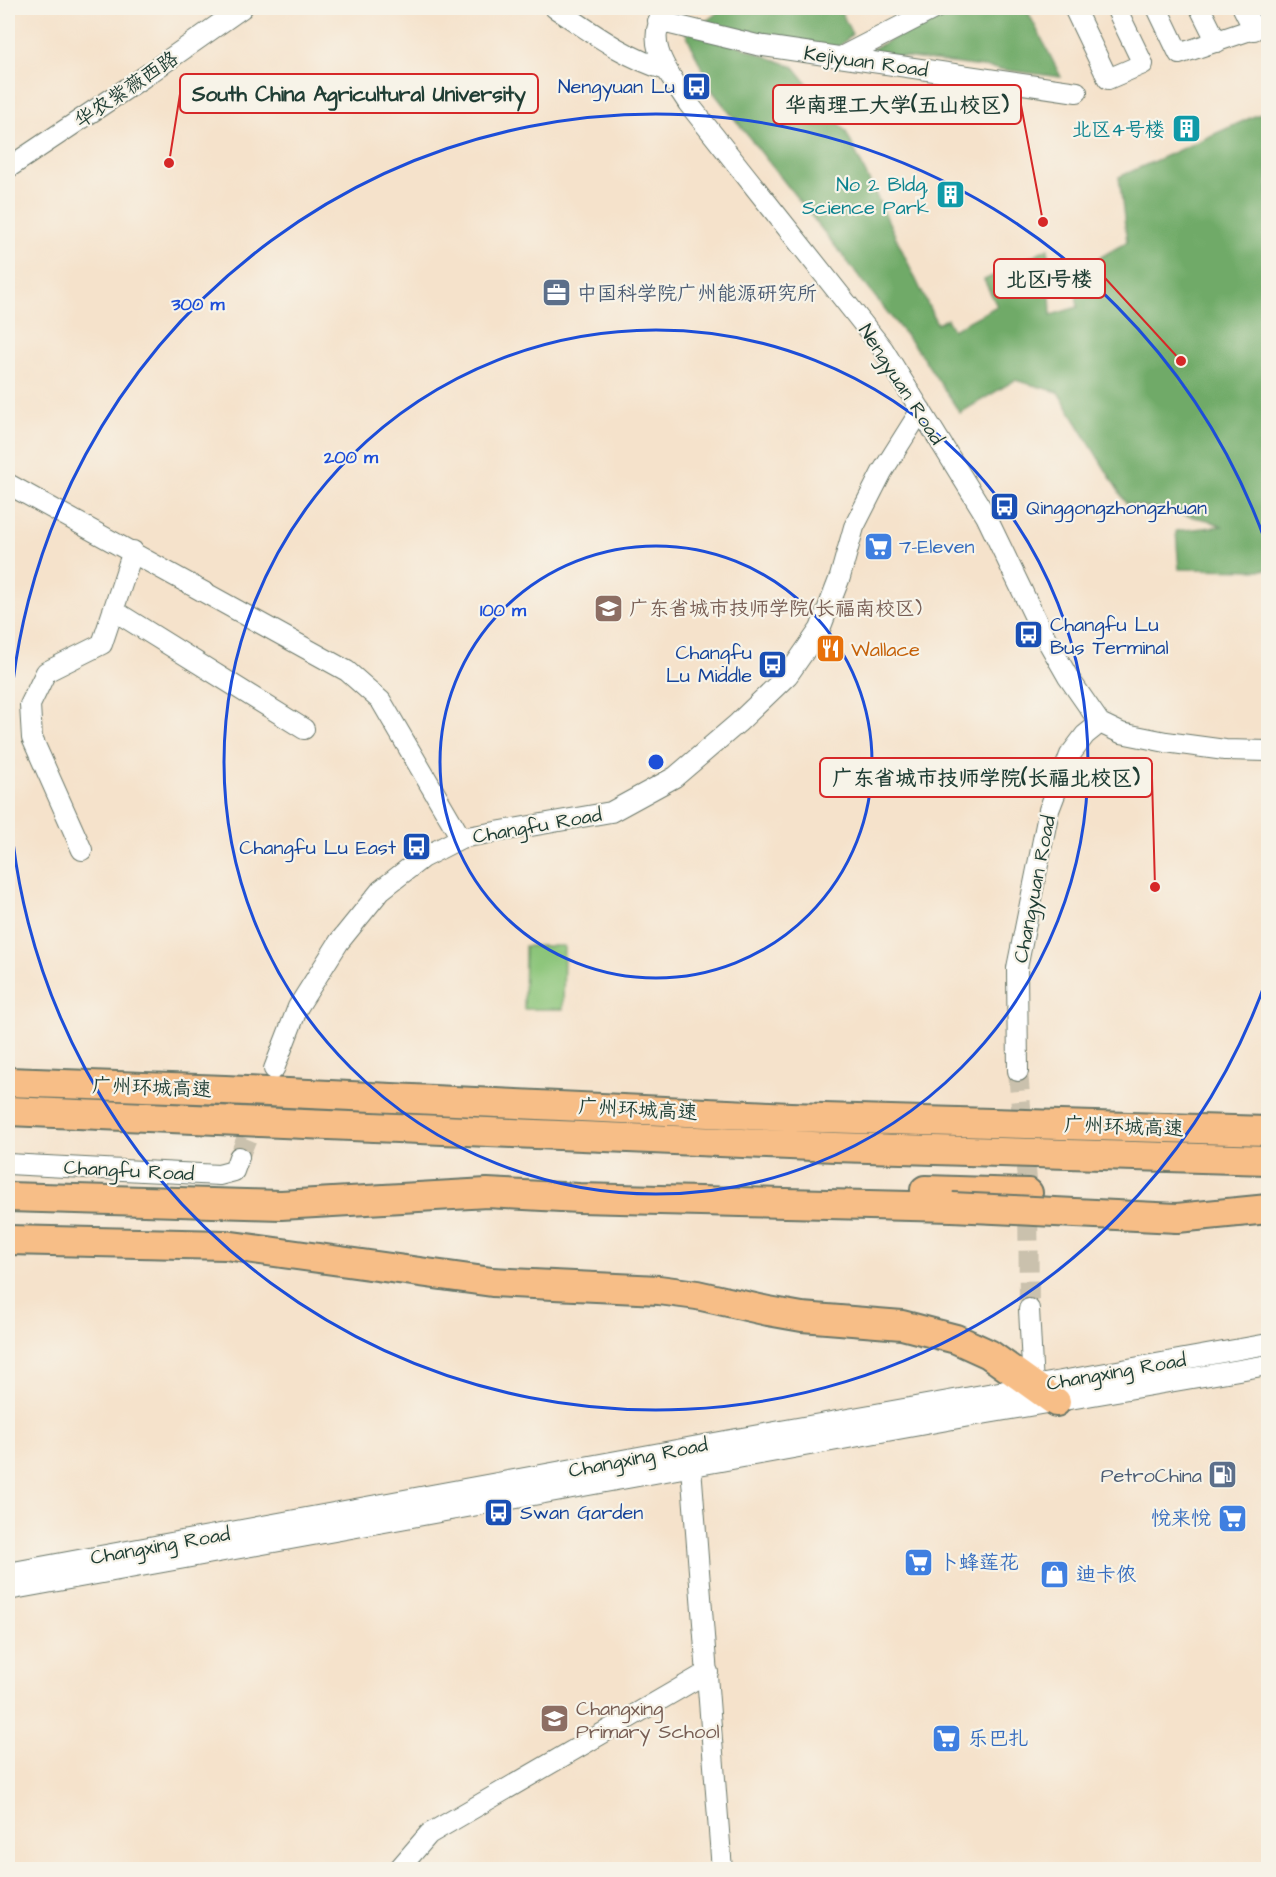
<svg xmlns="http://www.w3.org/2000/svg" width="1276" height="1877" font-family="'Architects Daughter','LXGW WenKai TC',sans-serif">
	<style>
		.green { fill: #8ac478; stroke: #548056; stroke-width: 1.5 }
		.forest { fill: #6faa68; stroke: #47744e; stroke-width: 1.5 }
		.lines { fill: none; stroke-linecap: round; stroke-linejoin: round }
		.minor-tunnel { stroke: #cac1ad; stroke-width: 20; stroke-dasharray: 20 10; stroke-linecap: butt }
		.minor-casing { stroke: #6a7769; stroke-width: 22 }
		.highway-casing { stroke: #6a7769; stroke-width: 32 }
		.minor { stroke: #fff; stroke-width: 20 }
		.highway { stroke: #f7be87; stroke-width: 28 }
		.highway-bridge-casing { stroke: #6a7769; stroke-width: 32; stroke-linecap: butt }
		.highway-bridge { stroke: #f7be87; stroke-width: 28 }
		.ring { fill: none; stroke: #1d4ed8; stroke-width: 3 }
		.labels { text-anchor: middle; stroke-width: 4.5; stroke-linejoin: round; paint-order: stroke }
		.street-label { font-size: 20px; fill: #1f3d34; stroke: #f7f3e8 }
		.transit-label { font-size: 20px; fill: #164399; stroke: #f7f3e8; text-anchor: end }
		.culture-label { font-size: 20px; fill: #0d838f; stroke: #f7f3e8; text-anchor: end }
		.service-label { font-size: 20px; fill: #4e5e75; stroke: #f7f3e8; text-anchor: start }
		.shop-label { font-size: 20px; fill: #366cbe; stroke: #f7f3e8; text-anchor: start }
		.education-label { font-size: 20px; fill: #785e54; stroke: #f7f3e8; text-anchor: start }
		.food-label { font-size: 20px; fill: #c56008; stroke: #f7f3e8; text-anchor: start }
		.centre { fill: #1d4ed8; stroke: #f7f3e8; stroke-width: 3 }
		.ring-label { font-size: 18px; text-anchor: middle; font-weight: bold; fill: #1d4ed8; stroke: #f7f3e8; stroke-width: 4.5; stroke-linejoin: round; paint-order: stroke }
		.leader { fill: none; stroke: #d62828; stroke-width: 2 }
		.callout-dot { fill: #d62828; stroke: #f7f3e8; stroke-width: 2 }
		.callout { fill: #f7f3e8; stroke: #d62828; stroke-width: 2 }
		.callout-label { font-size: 21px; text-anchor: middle; font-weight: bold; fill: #1f3d34 }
	</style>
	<rect width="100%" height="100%" fill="#f7f3e8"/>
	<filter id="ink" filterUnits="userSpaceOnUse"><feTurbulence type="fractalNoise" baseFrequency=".0167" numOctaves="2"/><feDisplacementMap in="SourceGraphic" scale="12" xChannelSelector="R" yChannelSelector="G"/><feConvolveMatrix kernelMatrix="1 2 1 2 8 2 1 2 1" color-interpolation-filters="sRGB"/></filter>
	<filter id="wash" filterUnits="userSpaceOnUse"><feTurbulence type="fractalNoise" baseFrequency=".008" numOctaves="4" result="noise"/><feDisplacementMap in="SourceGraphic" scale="24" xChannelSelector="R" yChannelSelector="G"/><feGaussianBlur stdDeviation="1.35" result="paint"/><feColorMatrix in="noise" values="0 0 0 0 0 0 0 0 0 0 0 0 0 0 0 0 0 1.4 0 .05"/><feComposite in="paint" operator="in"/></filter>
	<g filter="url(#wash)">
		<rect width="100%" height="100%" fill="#f5e2cb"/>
		<!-- green -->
		<path class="green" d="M525,946h39l-1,63h-39z"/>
		<!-- forest -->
		<path class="forest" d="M724,8h115l13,26 -15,15 -135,-25z
			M954,8h72l35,69 -195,-25z
			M682,24l112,43 52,65 91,192 10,-5 6,11 44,-24 -13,-26 64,-32 3,67 27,-8 -5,-34 54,-31 -8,-65 149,-67v460l-89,-1 -3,-38 46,-5 -14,-6 -82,-17 -68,-111 -43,-12 -55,33 -38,-57 -211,-267z"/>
	</g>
	<g filter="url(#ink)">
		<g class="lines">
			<!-- minor-tunnel -->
			<path class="minor-tunnel" d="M1018,1071l10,122 1,116
				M239,1157l31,-76"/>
			<defs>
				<path id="minor" d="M555,8c38,25 67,48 111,62
					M667,8c-26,34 2,65 21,95l195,246 103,167 54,112 28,49 32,46 21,10 45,9 59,8 43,1
					M1074,8l34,71 35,-15 -27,-56
					M1157,8l22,46 89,-30
					M1200,8l17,34
					M1243,8l11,22
					M1267,8l1,2
					M658,21l99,24 320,47
					M841,57l95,-49
					M8,168l136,-91 98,-69
					M8,484l339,187 34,30 80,137
					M113,610l191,119
					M82,850l-50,-112 -2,-33 16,-33 56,-28 31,-93
					M274,1069l24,-62 41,-65 42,-52 41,-32 39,-20 150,-26 64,-35 63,-54 50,-48 32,-46 20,-52 14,-50 28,-55 39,-62
					M1018,1071l-1,-103 32,-158 21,-55 15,-20 15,-12
					M8,1164l211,11 15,-4 5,-14
					M1029,1309l4,77
					M690,1454l32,416
					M8,1573l723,-133 537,-96
					M8,1590l956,-173 304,-52
					M398,1870l31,-36 279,-162"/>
				<path id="highway" d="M8,1082l217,8 565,27 478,14
					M8,1111l827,36 433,13
					M925,1190l103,3
					M8,1197l273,8 206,-12 92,5 373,9
					M1177,1218l91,-9
					M8,1240l217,5 267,37 167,8 38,5 71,16 34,6 100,8 54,14 33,15 67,48"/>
			</defs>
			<!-- minor casing -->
			<use href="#minor" class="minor-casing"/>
			<!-- highway casing -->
			<use href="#highway" class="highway-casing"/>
			<!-- minor -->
			<use href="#minor" class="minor"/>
			<!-- highway -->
			<use href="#highway" class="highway"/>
			<defs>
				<path id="highway-bridge" d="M952,1207l225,11"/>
			</defs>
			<!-- highway-bridge casing -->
			<use href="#highway-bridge" class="highway-bridge-casing"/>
			<!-- highway-bridge -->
			<use href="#highway-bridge" class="highway-bridge"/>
		</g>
	</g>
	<!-- distance rings -->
	<g class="ring">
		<circle cx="656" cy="762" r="216"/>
		<circle cx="656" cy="762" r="432"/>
		<path d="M1267 978A648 648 0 1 1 1267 546"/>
	</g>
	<!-- icons -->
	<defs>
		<symbol id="bus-square" viewBox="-11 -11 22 22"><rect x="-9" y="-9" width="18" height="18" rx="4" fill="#1a4fb4" stroke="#f7f3e8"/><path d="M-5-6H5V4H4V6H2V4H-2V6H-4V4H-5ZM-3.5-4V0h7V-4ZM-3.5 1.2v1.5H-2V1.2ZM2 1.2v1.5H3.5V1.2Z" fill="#fff"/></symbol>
		<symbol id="building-square" viewBox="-11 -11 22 22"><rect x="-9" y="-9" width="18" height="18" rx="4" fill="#0f9aa8" stroke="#f7f3e8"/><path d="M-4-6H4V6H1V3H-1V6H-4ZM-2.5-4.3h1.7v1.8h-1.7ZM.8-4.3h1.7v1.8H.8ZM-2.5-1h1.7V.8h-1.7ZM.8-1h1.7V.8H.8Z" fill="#fff"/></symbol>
		<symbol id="office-square" viewBox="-11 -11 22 22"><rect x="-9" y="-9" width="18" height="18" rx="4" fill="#5c6f8a" stroke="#f7f3e8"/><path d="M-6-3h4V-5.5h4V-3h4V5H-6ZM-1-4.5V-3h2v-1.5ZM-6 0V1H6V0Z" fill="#fff"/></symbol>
		<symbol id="supermarket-square" viewBox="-11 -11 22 22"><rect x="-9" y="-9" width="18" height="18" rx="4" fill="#3f7fe0" stroke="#f7f3e8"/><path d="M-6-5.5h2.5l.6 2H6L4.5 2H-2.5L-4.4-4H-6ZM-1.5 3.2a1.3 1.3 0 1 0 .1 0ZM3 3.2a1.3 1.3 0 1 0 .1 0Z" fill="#fff"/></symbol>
		<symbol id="university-square" viewBox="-11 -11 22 22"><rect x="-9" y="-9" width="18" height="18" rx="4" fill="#8d6e63" stroke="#f7f3e8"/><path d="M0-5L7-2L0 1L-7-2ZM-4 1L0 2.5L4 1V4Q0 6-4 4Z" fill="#fff"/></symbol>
		<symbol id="restaurant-square" viewBox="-11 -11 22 22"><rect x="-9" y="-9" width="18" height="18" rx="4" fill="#e8710a" stroke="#f7f3e8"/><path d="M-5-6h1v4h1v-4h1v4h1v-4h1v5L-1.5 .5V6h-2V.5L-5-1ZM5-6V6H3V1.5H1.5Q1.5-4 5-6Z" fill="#fff"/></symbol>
		<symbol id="fuel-square" viewBox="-11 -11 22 22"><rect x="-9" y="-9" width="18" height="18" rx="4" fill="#5c6f8a" stroke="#f7f3e8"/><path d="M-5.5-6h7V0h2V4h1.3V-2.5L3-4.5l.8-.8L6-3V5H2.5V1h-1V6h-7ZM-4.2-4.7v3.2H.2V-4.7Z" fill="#fff"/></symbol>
		<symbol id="shop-square" viewBox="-11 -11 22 22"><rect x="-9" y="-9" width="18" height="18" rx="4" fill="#3f7fe0" stroke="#f7f3e8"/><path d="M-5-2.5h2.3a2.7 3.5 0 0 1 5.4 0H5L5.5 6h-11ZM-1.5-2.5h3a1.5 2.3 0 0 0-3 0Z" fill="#fff"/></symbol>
		<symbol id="school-square" viewBox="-11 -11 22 22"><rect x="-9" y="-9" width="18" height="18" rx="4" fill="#8d6e63" stroke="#f7f3e8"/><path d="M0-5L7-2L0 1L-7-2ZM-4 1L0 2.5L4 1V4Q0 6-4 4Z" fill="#fff"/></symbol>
	</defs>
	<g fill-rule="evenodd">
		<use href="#bus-square" x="680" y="70" width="33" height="33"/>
		<use href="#building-square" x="1170" y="112" width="33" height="33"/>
		<use href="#building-square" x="934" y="178" width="33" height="33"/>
		<use href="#office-square" x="540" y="276" width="33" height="33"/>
		<use href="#bus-square" x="988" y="490" width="33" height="33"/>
		<use href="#supermarket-square" x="862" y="530" width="33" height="33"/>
		<use href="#university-square" x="592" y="592" width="33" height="33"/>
		<use href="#bus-square" x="1012" y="618" width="33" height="33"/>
		<use href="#restaurant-square" x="814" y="632" width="33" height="33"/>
		<use href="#bus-square" x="756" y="648" width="33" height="33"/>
		<use href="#bus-square" x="400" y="830" width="33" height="33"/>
		<use href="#fuel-square" x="1206" y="1458" width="33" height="33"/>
		<use href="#bus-square" x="482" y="1496" width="33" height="33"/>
		<use href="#supermarket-square" x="1216" y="1502" width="33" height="33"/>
		<use href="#supermarket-square" x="902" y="1546" width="33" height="33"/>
		<use href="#shop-square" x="1038" y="1558" width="33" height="33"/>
		<use href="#school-square" x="538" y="1702" width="33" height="33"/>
		<use href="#supermarket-square" x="930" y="1722" width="33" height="33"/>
	</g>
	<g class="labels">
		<!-- street labels -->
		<g class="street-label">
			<text transform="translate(866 61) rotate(8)" y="7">Kejiyuan Road</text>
			<text transform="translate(126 89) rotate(-34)" y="7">华农紫薇西路</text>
			<text transform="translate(902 384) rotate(57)" y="7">Nengyuan Road</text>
			<text transform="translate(537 825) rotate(-10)" y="7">Changfu Road</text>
			<text transform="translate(1034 889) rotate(-79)" y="7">Changyuan Road</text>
			<text transform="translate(152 1087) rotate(2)" y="7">广州环城高速</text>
			<text transform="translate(638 1109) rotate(3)" y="7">广州环城高速</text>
			<text transform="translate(1124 1126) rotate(2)" y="7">广州环城高速</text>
			<text transform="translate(129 1170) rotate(3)" y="7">Changfu Road</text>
			<text transform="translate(1116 1371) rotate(-10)" y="7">Changxing Road</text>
			<text transform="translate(638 1457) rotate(-11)" y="7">Changxing Road</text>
			<text transform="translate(160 1545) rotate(-10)" y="7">Changxing Road</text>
		</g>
		<!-- transit labels -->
		<g class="transit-label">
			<text x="675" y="93">Nengyuan Lu</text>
			<text x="1026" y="514" text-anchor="start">Qinggongzhongzhuan</text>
			<text x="1050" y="631" text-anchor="start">Changfu Lu<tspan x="1050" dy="23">Bus Terminal</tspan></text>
			<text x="752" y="659">Changfu<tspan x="752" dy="23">Lu Middle</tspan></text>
			<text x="396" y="854">Changfu Lu East</text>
			<text x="520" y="1519" text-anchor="start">Swan Garden</text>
		</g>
		<!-- culture labels -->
		<g class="culture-label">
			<text x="1165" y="136">北区4号楼</text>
			<text x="929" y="191">No 2 Bldg,<tspan x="929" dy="23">Science Park</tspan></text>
		</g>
		<!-- service labels -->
		<g class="service-label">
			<text x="577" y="300">中国科学院广州能源研究所</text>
			<text x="1202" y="1482" text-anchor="end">PetroChina</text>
		</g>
		<!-- shop labels -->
		<g class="shop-label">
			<text x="899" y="553">7-Eleven</text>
			<text x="1211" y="1525" text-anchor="end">悦来悦</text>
			<text x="939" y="1569">卜蜂莲花</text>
			<text x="1076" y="1581">迪卡侬</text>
			<text x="968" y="1745">乐巴扎</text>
		</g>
		<!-- education labels -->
		<g class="education-label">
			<text x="629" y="615">广东省城市技师学院(长福南校区)</text>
			<text x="576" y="1715">Changxing<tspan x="576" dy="23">Primary School</tspan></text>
		</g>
		<!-- food labels -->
		<g class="food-label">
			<text x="851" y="656">Wallace</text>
		</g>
	</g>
	<circle cx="656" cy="762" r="9" class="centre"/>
	<g class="ring-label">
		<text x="198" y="310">300 m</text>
		<text x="351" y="463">200 m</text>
		<text x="503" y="616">100 m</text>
	</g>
	<!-- callouts -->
	<path class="leader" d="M169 163L180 94M1043 222L1021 105M1181 361L1105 278M1155 887L1152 778"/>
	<g class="callout-dot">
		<circle cx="169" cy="163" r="6"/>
		<circle cx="1043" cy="222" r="6"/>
		<circle cx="1181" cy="361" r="6"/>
		<circle cx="1155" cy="887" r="6"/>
	</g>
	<g class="callout">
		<rect x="180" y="74" width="358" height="39" rx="6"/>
		<rect x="773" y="85" width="248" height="39" rx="6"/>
		<rect x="994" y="259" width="111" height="39" rx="6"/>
		<rect x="820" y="758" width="332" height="39" rx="6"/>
	</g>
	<g class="callout-label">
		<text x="359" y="101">South China Agricultural University</text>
		<text x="897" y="112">华南理工大学(五山校区)</text>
		<text x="1049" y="286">北区1号楼</text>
		<text x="986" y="785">广东省城市技师学院(长福北校区)</text>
	</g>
	<!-- margin -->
	<rect width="1276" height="1877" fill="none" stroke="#f7f3e8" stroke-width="30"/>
</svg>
